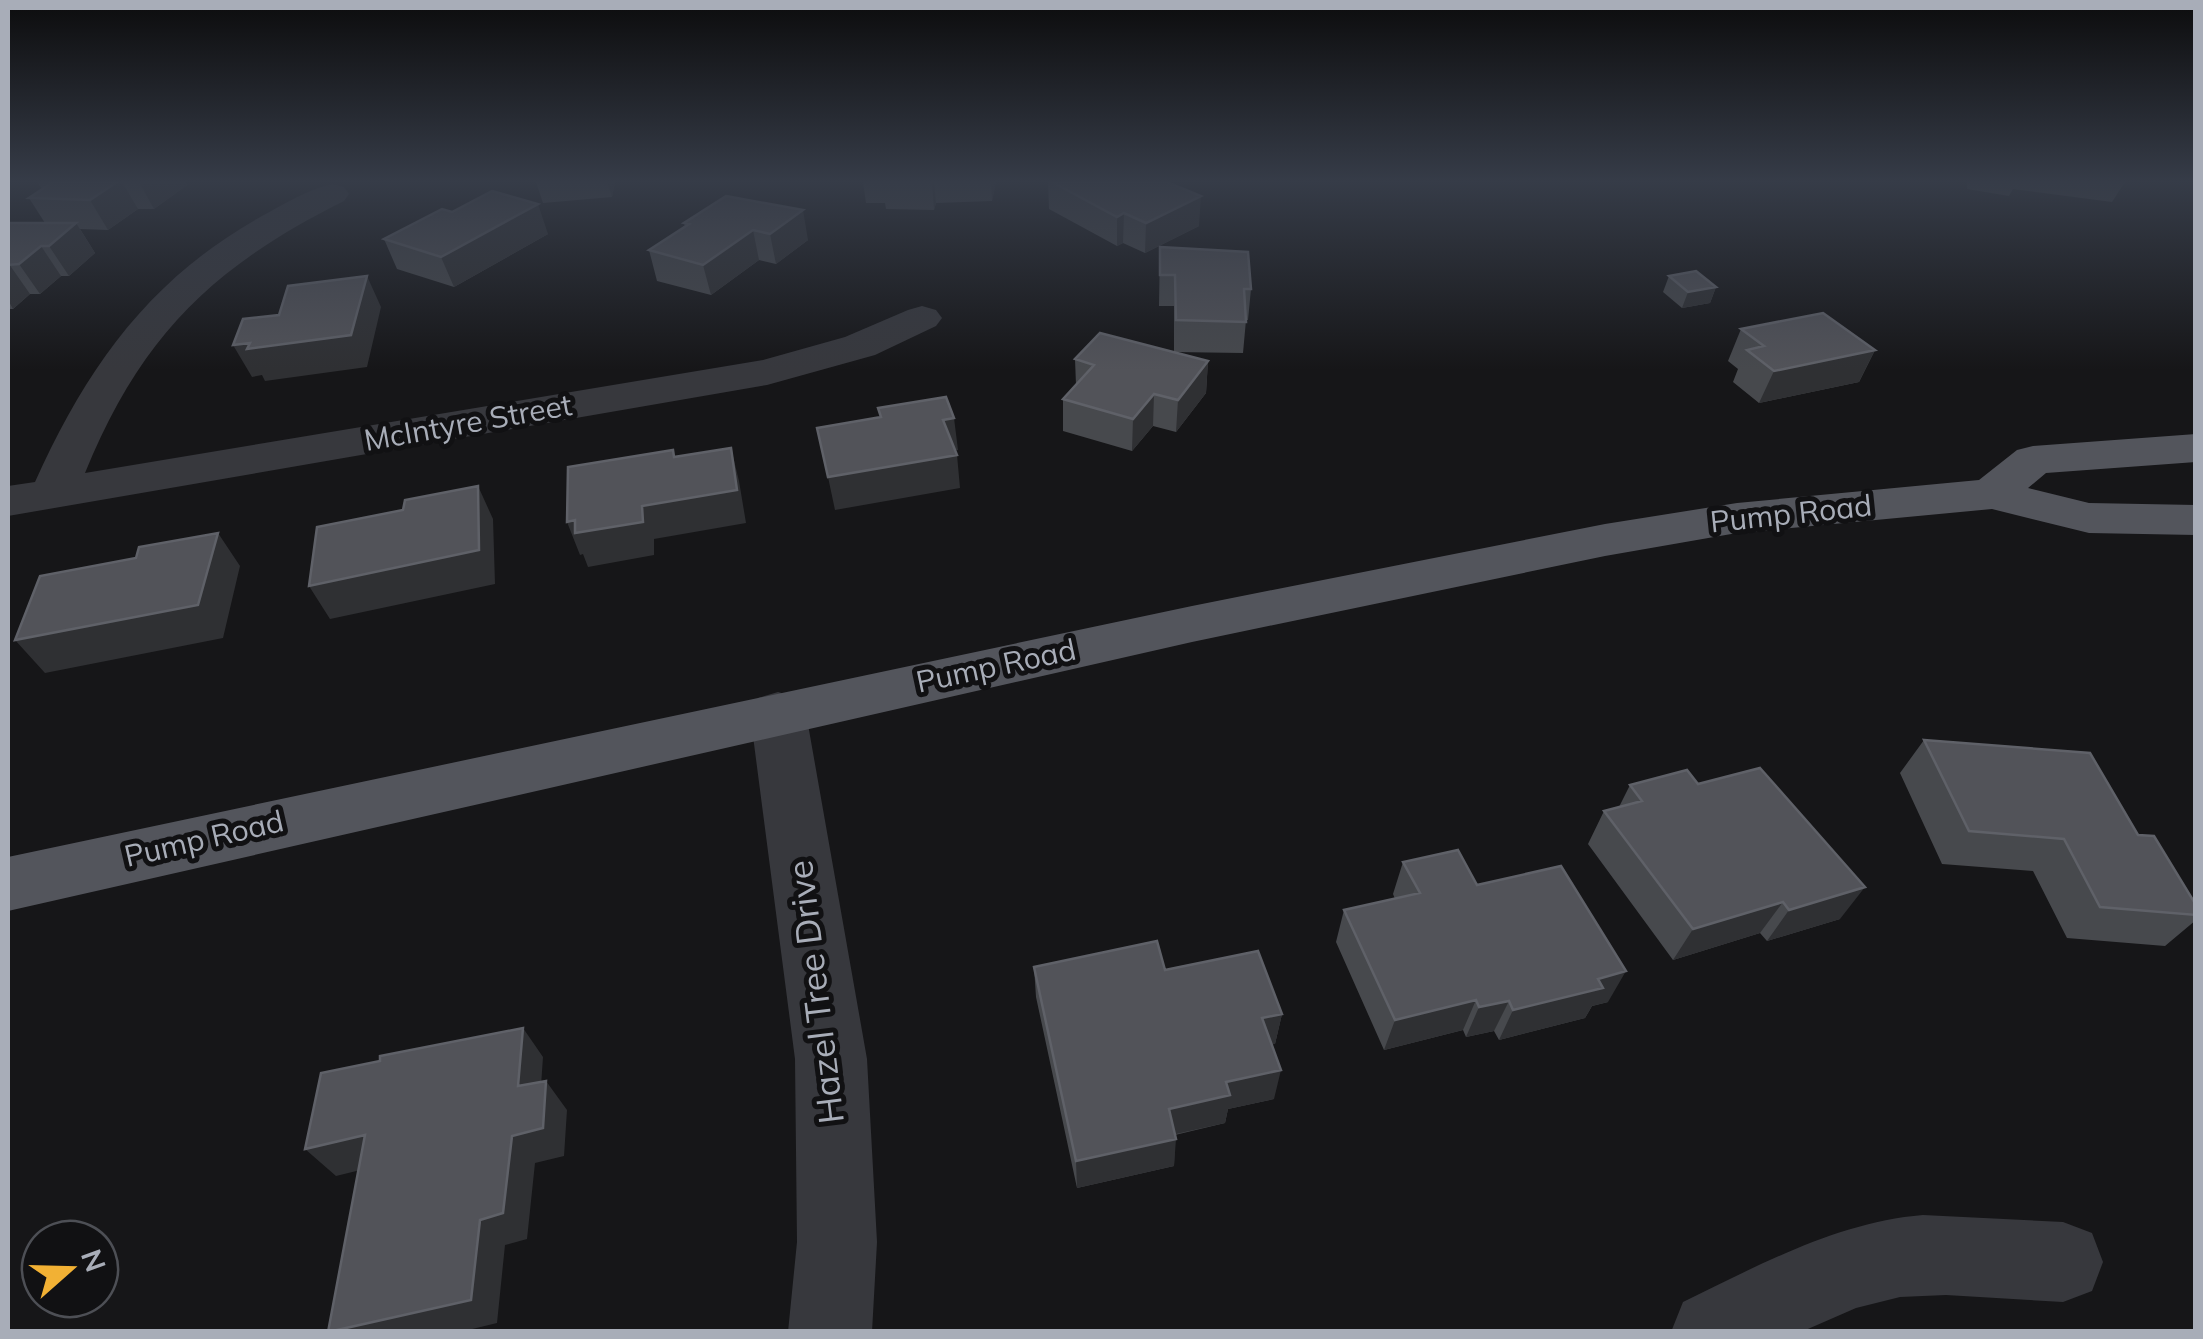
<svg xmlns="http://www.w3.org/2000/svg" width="2203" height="1339" font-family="Mulish,sans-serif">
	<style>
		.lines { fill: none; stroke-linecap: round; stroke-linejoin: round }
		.minor { fill: #37383d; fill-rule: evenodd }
		.major { fill: #53555c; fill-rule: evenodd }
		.wall { fill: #47494d }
		.shaded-wall { fill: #2f3033 }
		.building { fill: #525359; stroke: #5f6168; stroke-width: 2.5 }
		.labels { text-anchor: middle; stroke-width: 10; stroke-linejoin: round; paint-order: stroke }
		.street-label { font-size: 30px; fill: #a8adb8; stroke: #111113 }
		.near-street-label { font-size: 35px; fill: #a8adb8; stroke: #111113 }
	</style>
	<rect width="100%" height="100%" fill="#161618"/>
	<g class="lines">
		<!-- minor -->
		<path class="minor" d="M332,184l12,3 5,7 -5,7c-132,66 -203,135 -259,272l678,-113 82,-23 63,-27 14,-4 14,4 6,8 -6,8 -61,29 -108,30 -759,131v-30l27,-4c52,-115 114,-203 227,-266 22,-12 45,-26 70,-32z
			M778,692l20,6 8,15 61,346 10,183 -5,90h-84l9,-90 -2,-183 -45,-346 8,-15z
			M1923,1215l140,7 29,11 11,29 -11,29 -29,11 -117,-7 -46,2 -44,11 -55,24h-130l12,-30c76,-37 155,-80 240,-87z"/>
		<!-- major -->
		<path class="major" d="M2196,434v28l-150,11 -18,15 61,15 107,2v30l-107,-2 -97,-24 -255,24 -132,23 -413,86 -1184,269v-54l1184,-251 413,-82 132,-21 242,-23 38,-30 16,-4z"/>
	</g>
	<!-- wall -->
	<path class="wall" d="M37,182h148l2,3 -33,24h-16l-30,21 -28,-1 15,24 -26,23h-8l-21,18h-10l-17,15h-5v-86h37l-16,-25 13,-9z
		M536,182h79l-3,15 -69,6z
		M863,182h133l-4,19 -56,2 -2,7 -48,-1 -1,-6h-19z
		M1048,182h80l71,44 -54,27 -22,-10 -6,3 -68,-37z
		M1967,182h158l-13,20 -99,-13 -4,7 -42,-7z
		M726,196l82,44 -32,24 -17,-4 -48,35 -54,-14 -8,-31 36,-23 -1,-4z
		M452,212l96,22 -94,53 -57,-18 -13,-30z
		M1160,247l91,42 -3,31h-2l-3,33 -69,-1v-46h-15z
		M1669,276l47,11 -6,16 -28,5 -19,-16z
		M1741,329l134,21 -16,32 -100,21 -26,-21 5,-13 -10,-8z
		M1075,359l133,2 -2,32 -30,39 -23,-6 -21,25 -69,-20v-32l13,-14z
		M1924,740l214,95 58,70v15l-31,26 -98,-8 -34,-67 -91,-7 -42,-91z
		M1698,784l142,135 -73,22 -7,-8 -87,27 -85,-116 16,-33 15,-4 11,-22z
		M1403,862l205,140 -16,4 -7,12 -86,22 -5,-9 -28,6 -3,-7 -79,20 -48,-108 8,-32 51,-11 -2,-5z
		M1034,967l131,3 117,44 -7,30h-4l3,55 -46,10 -3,14 -50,12 -1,31 -97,22 -41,-191z"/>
	<!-- shaded-wall -->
	<path class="shaded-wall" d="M117,182h5l16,27 -30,21 -18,-30z
		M139,182h46l2,3 -33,24z
		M607,182h8l-3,15z
		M932,182h2l2,21 -2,7z
		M991,182h5l-4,19z
		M1201,196l-2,30 -54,27 1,-30z
		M538,204l10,30 -94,53 -13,-30z
		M803,210l5,30 -32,24 -6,-30z
		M1124,213l-1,30 -6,3v-29z
		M76,223l19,30 -26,23 -20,-30z
		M753,230l6,30 -48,35 -8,-30z
		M41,246l20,30 -21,18 -21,-30z
		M9,264l21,30 -17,15 -5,-9v-35z
		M367,276l14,31 -14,60 -102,14 -3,-6 -10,2 -19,-32z
		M1716,287l-6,16 -28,5 6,-16z
		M1875,350l-16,32 -100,21 15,-32z
		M1208,361l-2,32 -30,39 2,-32z
		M1154,394l-1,32 -21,25 1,-32z
		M954,418l4,32 -11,2 -4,-32z
		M731,448l8,33 7,42 -92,16v16l-66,12 -5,-13 -3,1 -13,-33 75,-16z
		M957,455l3,33 -125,22 -7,-33z
		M478,486l15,33 2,65 -165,35 -21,-33z
		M218,533l22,33 -17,72 -178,35 -30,-33z
		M1865,887l-25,32 -73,22 22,-31z
		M1783,902l-23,31 -87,27 20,-31z
		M1626,971l-18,31 -16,4 -7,12 -86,22 14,-30 85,-31z
		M1476,1000l-13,30 -79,20 11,-30z
		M1509,1001l-15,30 -28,6 13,-30z
		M1282,1014l-7,30 -19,4 6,-30z
		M523,1028l20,29 -4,58 -21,-29z
		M1281,1070l-7,29 -46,10 -3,14 -58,13 2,-27 57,-27z
		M546,1081l21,29 -3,46 -29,7 -8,76 -22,6 -8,78 -37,9h-128l148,-112 32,-84z
		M365,1135l28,27 -57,14 -31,-27z
		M1176,1139l-2,27 -97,22 -1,-27z"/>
	<!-- building -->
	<path class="building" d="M53,182h64l-27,18 -61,-2z
		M1052,182h115l34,14 -55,27 -22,-10 -7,4z
		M492,191l46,13 -97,53 -57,-18 58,-30 10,3z
		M726,196l77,14 -33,24 -17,-4 -50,35 -54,-15 40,-26 -5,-1z
		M8,223h68l-27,23h-8l-22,18 -11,1z
		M1160,247l88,5 3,37h-7l2,33 -70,-2 -1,-45h-15z
		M1696,271l20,16 -28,5 -19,-16z
		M367,276l-16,59 -104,14 3,-6 -17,2 10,-26 36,-4 9,-29z
		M1823,313l52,37 -101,21 -27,-21 17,-4 -23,-17z
		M1100,333l108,28 -30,39 -24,-6 -21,25 -70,-20 31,-34 -19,-6z
		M946,397l8,21 -11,2 14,35 -129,22 -11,-49 64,-11 -3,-9z
		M731,448l6,42 -95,16 1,16 -68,11v-13l-8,2 1,-55 105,-17 1,7z
		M478,486l1,64 -170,36 8,-59 86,-17 2,-10z
		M218,533l-20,72 -183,35 25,-64 96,-18 3,-11z
		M1924,740l166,13 48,82 16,1 42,69v10l-96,-8 -36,-68 -95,-8z
		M1760,768l105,119 -76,23 -6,-8 -90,27 -89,-118 38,-10 -12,-16 57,-15 11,14z
		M1458,850l19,35 84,-19 65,105 -28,8 5,9 -90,22 -4,-9 -30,6 -3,-7 -81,20 -51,-110 76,-17 -17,-31z
		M1157,941l8,29 93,-19 24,63 -20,4 19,52 -55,12 4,13 -61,14 7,30 -100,22 -42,-194z
		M523,1028l-5,58 28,-5 -3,47 -31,8 -9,77 -23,7 -9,80 -143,32 37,-197 -60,14 16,-76 59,-12v-5z"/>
	<!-- sky -->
	<linearGradient id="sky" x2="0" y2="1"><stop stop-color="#0c0c0d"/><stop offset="0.49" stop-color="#363c48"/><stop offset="1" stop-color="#363c48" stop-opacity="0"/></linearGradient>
	<rect width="2203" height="370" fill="url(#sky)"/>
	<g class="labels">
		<!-- street labels -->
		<g class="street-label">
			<text transform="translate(468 423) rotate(-10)" y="10">McIntyre Street</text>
			<text transform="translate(1791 514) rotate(-6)" y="10">Pump Road</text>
			<text transform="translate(996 666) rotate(-12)" y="10">Pump Road</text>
			<text transform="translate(204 839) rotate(-13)" y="10">Pump Road</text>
		</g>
		<!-- near-street labels -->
		<g class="near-street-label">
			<text transform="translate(816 992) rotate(-97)" y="12">Hazel Tree Drive</text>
		</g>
	</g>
	<!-- border -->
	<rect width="2203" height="1339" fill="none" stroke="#a8adb8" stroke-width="20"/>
	<!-- north arrow -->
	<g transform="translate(70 1269) rotate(70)"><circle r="48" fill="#111113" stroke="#4d4f55" stroke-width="2.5"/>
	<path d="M0-8L18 38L0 25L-18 38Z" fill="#f2b134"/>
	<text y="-15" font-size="28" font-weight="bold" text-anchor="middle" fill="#a8adb8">N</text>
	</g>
</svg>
